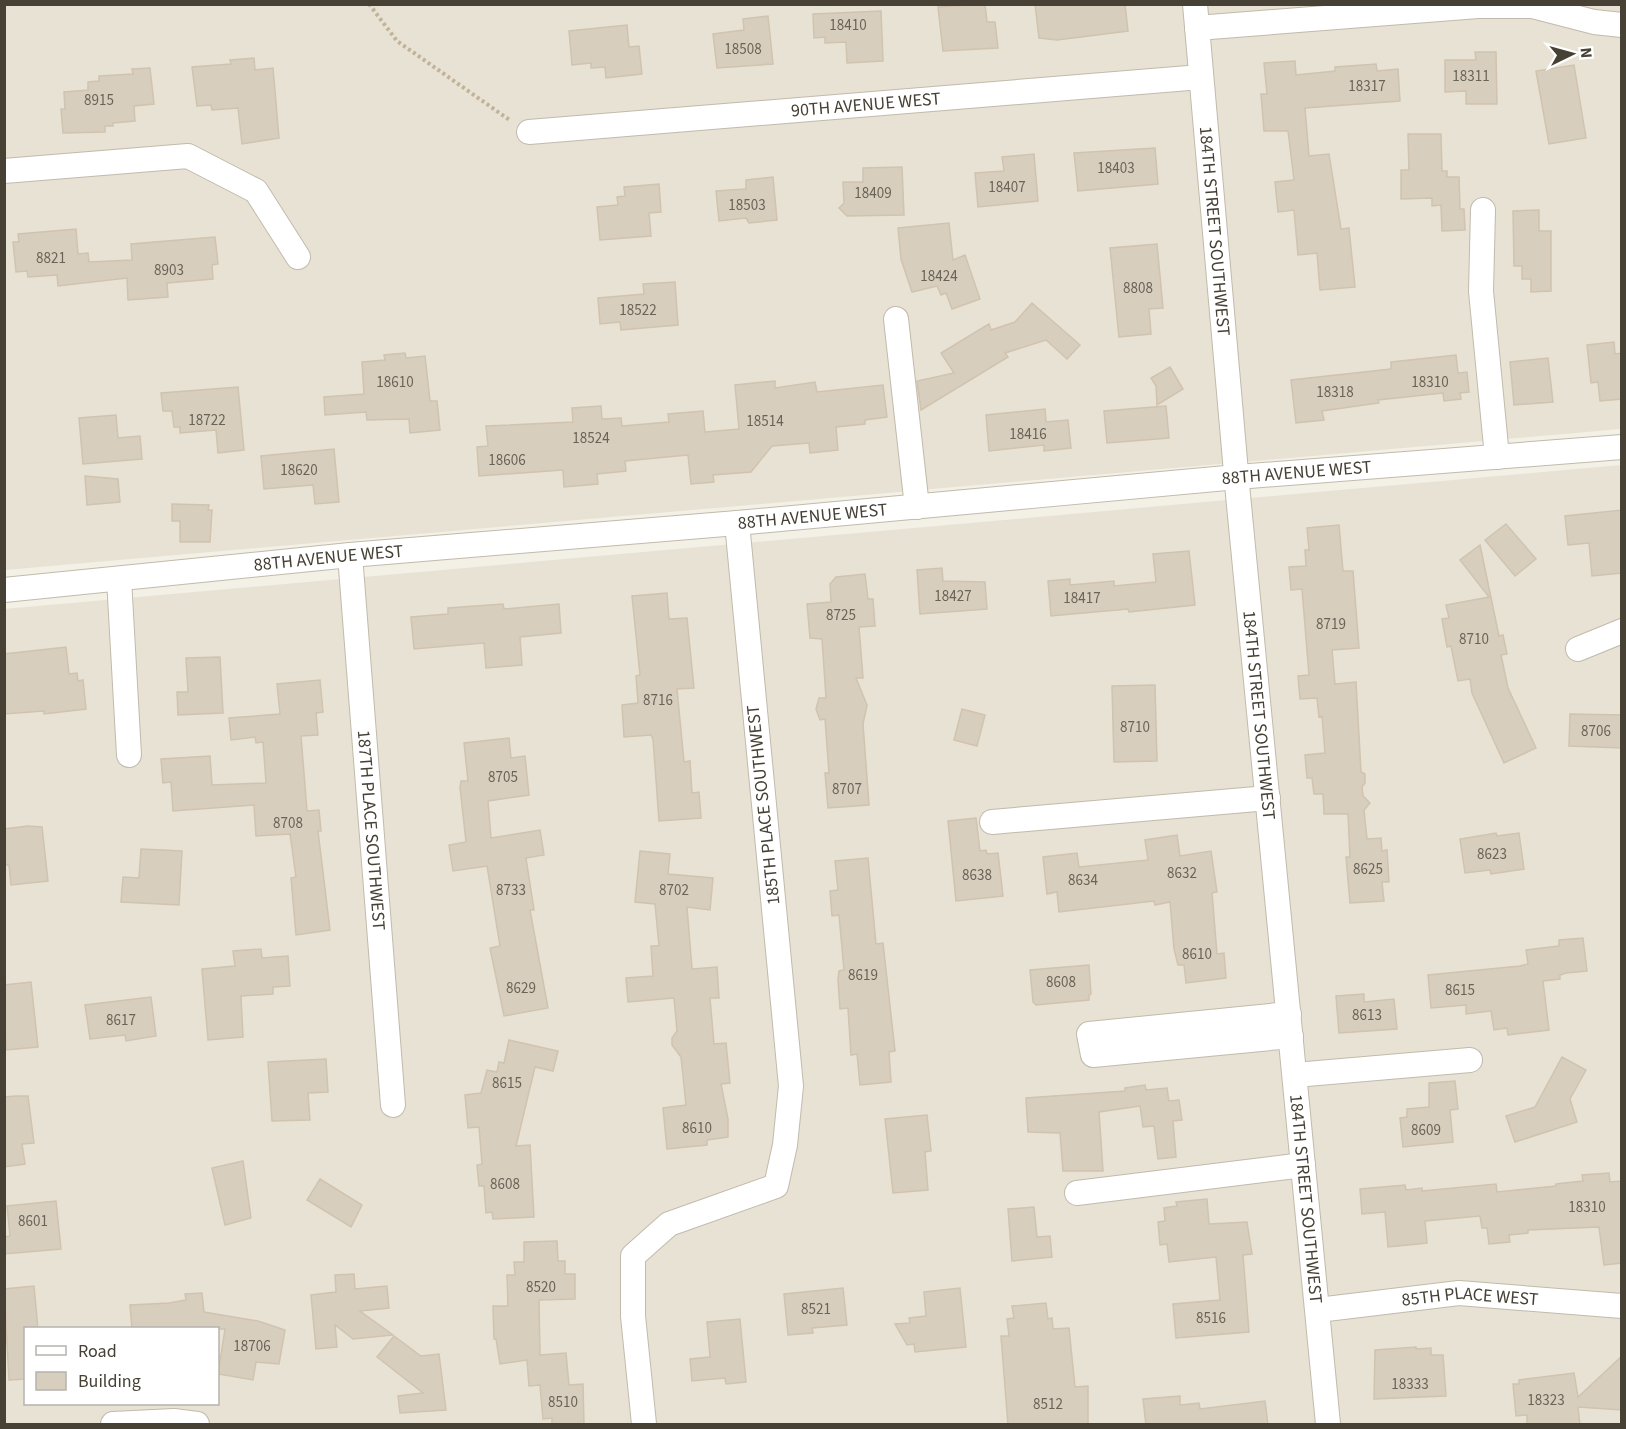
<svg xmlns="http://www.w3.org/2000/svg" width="1626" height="1429" font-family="'Source Sans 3',sans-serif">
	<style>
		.residential { fill: #e8e2d4; fill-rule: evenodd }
		.building { fill: #d8cebe; stroke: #d0c3af; stroke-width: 1.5 }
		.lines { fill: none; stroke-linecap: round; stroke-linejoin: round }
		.minor-casing { stroke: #c2baac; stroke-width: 26 }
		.path { stroke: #c1b39a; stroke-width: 4; stroke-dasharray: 3 3; stroke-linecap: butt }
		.minor { stroke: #fff; stroke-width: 24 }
		.labels { text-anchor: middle; stroke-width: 5; stroke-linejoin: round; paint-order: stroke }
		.number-label { font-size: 15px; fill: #6a6457 }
		.street-label { font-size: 18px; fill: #464035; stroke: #fff }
	</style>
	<rect width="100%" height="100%" fill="#f3f0e6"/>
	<!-- residential -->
	<path class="residential" d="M5,5h1616v424l-1616,141z
		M1621,465v959h-1616l-1,-815zM26,1328h192v76h-192z"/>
	<!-- building -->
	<path class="building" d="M985,4l2,18h8l3,26 -55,3 -5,-44z
		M1035,4h90l3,27 -71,9 -18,-2z
		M881,11l2,50 -36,2 -1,-21 -21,1v-6l-11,1 -1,-24z
		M768,16l5,48 -56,4 -4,-34 31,-4 -1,-11z
		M627,25l2,22 10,-1 3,28 -36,4 -1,-11 -14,1v-5l-19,2 -3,-34z
		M1475,52h21l1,52h-31v-13l-21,1v-32h31z
		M254,58l1,12 18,-2 6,70 -37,6 -4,-36 -26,2 -1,-5 -14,1 -5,-39 39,-3 -1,-4z
		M1295,61l1,14 39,-4v-4l41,-3 1,7 21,-2 2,32 -95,7 4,48 20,-2 12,75 8,-1 6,59 -35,3 -3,-37 -19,2 -4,-45 -16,2 -3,-30 19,-2 -6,-49h-24l-3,-37h6l-3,-31z
		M1574,65l12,73 -37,6 -13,-73z
		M150,68l4,36 -20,2 1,15 -22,2v3h-8v6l-42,1 -2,-24h4l-1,-17 24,-2v-8l11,-1v-5l34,-2 -1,-5z
		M1408,134h33l1,37h5v6h12l1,32h4l1,21 -23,1 -1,-26 -9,1v-8l-31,1v-29h8z
		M1155,148l3,36 -80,7 -4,-38z
		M1034,154l4,47 -60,6 -3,-34 29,-2 -2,-14z
		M902,167l2,48 -57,1 -8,-8 5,-5 -1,-21h20v-14z
		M773,177l4,43 -28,3 -3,-5 -27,3 -3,-30 30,-2v-9z
		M659,184l2,28 -12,1 2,23 -51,4 -3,-33 21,-2 -1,-8 8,-1 -1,-9z
		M1539,210v21h12v60l-20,1v-13h-9v-13h-8l-1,-55z
		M949,223l4,37 12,-5 15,44 -28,10 -6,-16 -5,2 -4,-9 -25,6 -11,-33 -3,-31z
		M76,229l2,25 10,-1 1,9 43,-2 -1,-16 84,-7 3,27 -6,1 1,14 -46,4 1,14 -40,3 -1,-22 -69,8 -1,-11 -29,2 -1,-6 -11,1 -3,-30h6l-1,-8z
		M1157,244l6,64 -14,1 2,25 -32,3 -9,-89z
		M675,282l3,43 -57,5 -1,-8 -20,2 -2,-26 46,-4 -1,-10z
		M1032,303l48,42 -13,14 -21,-19 -41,13 3,4 -87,53 -4,-29 37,-8 -13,-20 48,-29 2,6 24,-8z
		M1614,342l1,12 7,-1v46l-22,2 -2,-19 -7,1 -4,-38z
		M405,353l1,5 19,-2 5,45h7l3,29 -30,3 -1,-14 -42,1 -1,-8 -41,3 -1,-18 40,-3 -2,-32 23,-2 -1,-5z
		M1456,355l2,18 9,-1 2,20 -9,1 1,6 -17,2 -1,-8 -65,7 1,3 -57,8 2,9 -28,3 -5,-43 100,-11v-7z
		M1548,358l5,44 -39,3 -4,-43z
		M1170,367l13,22 -26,16 -1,-19 -5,-8z
		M775,381v7l40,-6 2,10 66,-7 4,32 -22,3v4l-29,3 2,23 -28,3 -1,-10 -37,3 -21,26 -38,3 1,7 -23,2 -3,-29 -63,6 1,10 -29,3 1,10 -34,3 -1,-17 -84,6 -2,-29 11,-1 -2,-20 87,-4 -1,-14 29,-2 1,13 19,-1 1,8 47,-4 -1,-8 35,-3 2,21 34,-3 -4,-44z
		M238,387l6,63 -26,3 -2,-23 -36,3v-6h-6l-2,-16h-9l-2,-18z
		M1166,406l3,32 -62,5 -3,-32z
		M1045,409l1,13 22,-2 3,28 -27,3v-6l-55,6 -3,-36z
		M116,415l2,23 22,-2 2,23 -59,5 -4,-46z
		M334,449l5,53 -24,2 -2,-19 -49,4 -3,-33z
		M85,476l33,3 2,23 -33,3z
		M172,504l37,1 -1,5h4l-2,32h-30v-21h-8z
		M1622,510v63l-30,3 -3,-33 -21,2 -3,-29z
		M1506,524l30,35 -21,17 -30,-36z
		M1339,525l4,46h10l6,77 -27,2 3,34 21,-2 5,90 4,2v9l-3,4 1,9 7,7 -6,7 3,29 14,-1 1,13 5,-1 2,32h-7l2,19 -34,2 -4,-46h4l-2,-43h-24l-1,-20h-9l-2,-16h-5l-2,-23 20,-2 -3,-37 -3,1 -2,-19 -17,1 -2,-23 11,-1 -7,-86 -11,1 -2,-23 17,-1 -1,-16h4l-2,-22z
		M1480,545l19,91 4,-1 4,19 -6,1 7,33 28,60 -32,15 -32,-70 -2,-14 -12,2 -7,-35 -4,1 -5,-28 7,-1 -3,-13 43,-8 -29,-37z
		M1189,551l6,54 -66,7 -1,-3 -77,7 -3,-35 22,-2v6l44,-4v5l42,-4 -3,-28z
		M942,568l1,13 42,1 2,27 -67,5 -3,-44z
		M865,574l3,25h5l2,27 -16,1 4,51h-7l11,27 -4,19 6,81 -41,3 -3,-35h4l-4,-54 -5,1 -4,-11 3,-11h7l-4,-59 -12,-1 -3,-34 24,-2 -1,-18 6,-7z
		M667,593l2,26 18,-1 7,70 -17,1 7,73 6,-1 2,32 7,-1 2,26 -42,3 -6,-82 -2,-4 -27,2 -2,-32 16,-2 -2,-27 4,-1 -8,-79z
		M503,604l1,5 55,-5 2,29 -41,4 2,28 -36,3 -2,-25 -70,6 -3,-32 37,-3v-6z
		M66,647l3,27 8,-1 1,8 5,-1 3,29 -42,5v-3l-40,3v-60z
		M220,657l3,56 -45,2 -1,-23h11l-2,-34z
		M320,680l3,32 -7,1 2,22 -17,1 6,75 12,-1 2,21h-3l12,99 -34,5 -5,-57 5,-1 -6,-43 -34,2 -2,-31 -81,6 -2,-29 -8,1 -2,-24 49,-3 2,29 54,-2 -3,-41 -7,1 -1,-6 -24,3 -2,-22 51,-4 -3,-30z
		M1155,685l2,76 -43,1 -2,-76z
		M962,709l23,6 -8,31 -23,-6z
		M1570,714l52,1v33l-53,-2z
		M509,738l2,20 14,-2 4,39 -41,6 3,37 49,-8 4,25 -18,3 8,52h-4l18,98 -44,8 -14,-68 10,-2 -13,-80 -34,5 -4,-26 17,-3 -6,-55 1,-6h7l-4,-38z
		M976,818l4,33 6,-1 1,4 11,-1 5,43 -47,5 -8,-80z
		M28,826l14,1 6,54 -37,4 -2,-20h-5v-36z
		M1496,833l1,3 22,-3 5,36 -33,5 -1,-4 -25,3 -5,-34z
		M1177,835l3,21 31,-5 6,41 -5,1 5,61 7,-1 2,25 -40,5 -2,-18h-6l-4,-16 -4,-47 -15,3 -1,-4 -95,11 -2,-20 -10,2 -4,-37 34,-4 2,14 69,-7 -3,-20z
		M141,849l41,2 -3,54 -58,-3 2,-25 16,1z
		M640,851l30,3 -2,20 45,4 -3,32 -23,-3 5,62 25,-2 2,31h-9l4,46 12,-1 4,40 -9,1 7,35v18l-21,3v5l-40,4 -4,-41 23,-3 -5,-48 -9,-12v-7l5,-7 -3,-33 -46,4 -2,-24 27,-2 -2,-30h8l-4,-42 -20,-2z
		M868,858l8,86 7,-1 12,108 -6,1 2,30 -31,3 -3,-31 -6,1 -3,-47 -8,1 -2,-29 1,-9 5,-1 -5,-55 -7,1 -2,-25 8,-1 -3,-29z
		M1583,938l4,33 -21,2 -6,2v4l-17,2 6,49 -41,5 -1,-7 -13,2 -3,-19 -25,3v-9l-35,3 -3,-33 92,-9 8,-2 -2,-14 33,-4v-6z
		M261,949l1,9 26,-2 2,30 -17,1v7l-32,2 2,41 -35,3 -6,-71 33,-3 -2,-15z
		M1089,965l2,29 -2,1v5l-53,5 -3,-3 -3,-32z
		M31,982l7,65 -32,3 -2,-65z
		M1364,994v8l30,-3 3,30 -58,4 -3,-37z
		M151,997l5,39 -30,5 -1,-6 -35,4 -5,-34z
		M509,1040l49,11 -5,20 -18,-4 -19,79 14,-1 4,72 -41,2 -1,-7 -6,1 -2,-27h-5l-2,-21 5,-1 -3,-37 -11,1 -3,-33 16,-2 6,-23 10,2 2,-10 5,1z
		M1562,1057l24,13 -16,29 7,23 -62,20 -9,-26 29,-9z
		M326,1059l2,33 -20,1 2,27 -38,1 -4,-59z
		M1455,1081l3,28 -8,1 3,32 -50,5 -3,-29 7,-1v-8l22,-2v-24z
		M1145,1085l1,5 21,-2 2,13 10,-1 3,20 -9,1 3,36 -18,2 -4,-33 -11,1 -3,-21 -41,6 4,59h-40l-3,-38 -32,-1 -2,-34 99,-7v-3z
		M16,1096h12l6,47 -12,1 3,20 -21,3v-70z
		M927,1115l4,36 -6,1 3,38 -35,3 -8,-74z
		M243,1161l8,57 -26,7 -13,-57z
		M1609,1173l1,9 12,-1v82l-18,2 -5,-38 -71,3v3l-19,2 1,7 -21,2 -2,-16h-5l-2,-12 -55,5 2,22 -39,4 -3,-35 -23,2 -2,-25 45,-4 1,5 16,-2v3l74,-7 1,8 59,-6v-2l27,-3 -1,-6z
		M320,1179l42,26 -11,22 -44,-27z
		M1207,1199l2,25 38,-2 5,32 -9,1 6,77 -73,6 -3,-34 47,-4 -4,-43 -47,5 -2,-18 -7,1 -2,-23 7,-1 -1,-13 13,-2 -1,-4z
		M56,1201l5,48 -57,5v-17l6,-1 -3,-30z
		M1034,1207l3,30 13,-1 2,21 -40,4 -4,-52z
		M557,1241l1,20h7v13h10v25l-36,1 1,55 26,-2 3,32 14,-1 1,41h-32v-7l-9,1 -3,-34 -11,1 -2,-26 -27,4 -4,-25h-2l-1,-33h15l-1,-31h8l-1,-13h10v-20z
		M354,1274l1,15 32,-3 2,22 -29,3 33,24 -40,4 -18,-14 2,22 -21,2 -5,-54 25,-3 -1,-17z
		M34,1286l4,43h-12v50l-17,1 -5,-91z
		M843,1288l4,37 -35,3 1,5 -25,2 -4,-41z
		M960,1288l6,59 -51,5 -1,-8 -7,1 -12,-21 15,-1 -1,-5 17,-2 -2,-24z
		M202,1293l2,19 54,9 27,9 -6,34 -23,-2 -3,18 -35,-6 7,-45h-93l-2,-24 39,-2 17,-3 -1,-6z
		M1046,1303l2,16 4,-1 1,11 16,-1 6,59 13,-1v39h-80l-7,-89h8l-2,-17 7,-1 -2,-12z
		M740,1319l6,63 -20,2 -1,-6 -33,3 -2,-22 20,-2 -3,-35z
		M394,1336l27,20 18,-2 7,56 -46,3 -2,-17 25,-3 -46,-36z
		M1416,1347v2l15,-1v7h12l3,41 -72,3 1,-49z
		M1622,1356v54l-44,-3 2,18h-53v-10l-11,1 -3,-32h6v-4l55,-7 4,24z
		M1180,1396v9l19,-2 1,6 65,-8 3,24h-122l-3,-26z"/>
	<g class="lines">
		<defs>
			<g id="minor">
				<path id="s1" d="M1195,4l43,491 90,929"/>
				<path d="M1197,28l281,-22h54l62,16 28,3"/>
				<path id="s2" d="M529,132l672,-55"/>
				<path d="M4,171l184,-15 68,35 42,66"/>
				<path d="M1483,210l-2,81 16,166"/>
				<path d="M896,319l21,188"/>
				<path id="s3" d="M350,555l43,550"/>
				<path d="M119,579l10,176"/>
				<path id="s4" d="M4,590l346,-35 387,-32 500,-46 385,-30"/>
				<path d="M1578,649l44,-18"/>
				<path d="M992,822l276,-24"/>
				<path d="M1289,1014l-200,20 4,21 198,-19"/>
				<path d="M1295,1075l175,-15"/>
				<path d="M1077,1193l226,-28"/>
				<path id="s5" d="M1318,1310l141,-17 163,13"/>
				<path d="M113,1424l61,-3 23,3"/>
				<path d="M644,1424l-11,-108v-60l36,-32 107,-38 9,-41 6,-59 -54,-563"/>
			</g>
		</defs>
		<!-- minor casing -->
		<use href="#minor" class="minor-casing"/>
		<!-- path -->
		<path class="path" d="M369,4l28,37 114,80"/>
		<!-- minor -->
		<use href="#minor" class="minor"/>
	</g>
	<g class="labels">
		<!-- number labels -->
		<g class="number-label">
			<text x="848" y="30">18410</text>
			<text x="743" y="54">18508</text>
			<text x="1471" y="81">18311</text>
			<text x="1367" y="91">18317</text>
			<text x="99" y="105">8915</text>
			<text x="1116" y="173">18403</text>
			<text x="1007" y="192">18407</text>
			<text x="873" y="198">18409</text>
			<text x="747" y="210">18503</text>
			<text x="51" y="263">8821</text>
			<text x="169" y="275">8903</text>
			<text x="939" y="281">18424</text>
			<text x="1138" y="293">8808</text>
			<text x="638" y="315">18522</text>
			<text x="395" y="387">18610</text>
			<text x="1430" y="387">18310</text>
			<text x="1335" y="397">18318</text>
			<text x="207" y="425">18722</text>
			<text x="765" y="426">18514</text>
			<text x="1028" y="439">18416</text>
			<text x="591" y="443">18524</text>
			<text x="507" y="465">18606</text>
			<text x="299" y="475">18620</text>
			<text x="953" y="601">18427</text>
			<text x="1082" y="603">18417</text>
			<text x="841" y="620">8725</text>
			<text x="1331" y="629">8719</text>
			<text x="1474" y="644">8710</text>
			<text x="658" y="705">8716</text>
			<text x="1135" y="732">8710</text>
			<text x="1596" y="736">8706</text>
			<text x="503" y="782">8705</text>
			<text x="847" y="794">8707</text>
			<text x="288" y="828">8708</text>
			<text x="1492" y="859">8623</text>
			<text x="1368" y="874">8625</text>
			<text x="1182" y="878">8632</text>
			<text x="977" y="880">8638</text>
			<text x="1083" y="885">8634</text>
			<text x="511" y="895">8733</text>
			<text x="674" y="895">8702</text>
			<text x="1197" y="959">8610</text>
			<text x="863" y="980">8619</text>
			<text x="1061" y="987">8608</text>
			<text x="521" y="993">8629</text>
			<text x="1460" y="995">8615</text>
			<text x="1367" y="1020">8613</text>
			<text x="121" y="1025">8617</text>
			<text x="507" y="1088">8615</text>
			<text x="697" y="1133">8610</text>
			<text x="1426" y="1135">8609</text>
			<text x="505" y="1189">8608</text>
			<text x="1587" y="1212">18310</text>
			<text x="33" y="1226">8601</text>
			<text x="541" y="1292">8520</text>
			<text x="816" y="1314">8521</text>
			<text x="1211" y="1323">8516</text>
			<text x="252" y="1351">18706</text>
			<text x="1410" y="1389">18333</text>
			<text x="1546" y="1405">18323</text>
			<text x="563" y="1407">8510</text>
			<text x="1048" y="1409">8512</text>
		</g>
		<!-- street labels -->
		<g class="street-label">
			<text dy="6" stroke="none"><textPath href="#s2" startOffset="338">90TH AVENUE WEST</textPath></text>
			<text dy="6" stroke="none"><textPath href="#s1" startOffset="228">184TH STREET SOUTHWEST</textPath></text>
			<text dy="6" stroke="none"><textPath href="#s4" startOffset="1298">88TH AVENUE WEST</textPath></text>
			<text dy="6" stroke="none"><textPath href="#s4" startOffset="812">88TH AVENUE WEST</textPath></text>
			<text dy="6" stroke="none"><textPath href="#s4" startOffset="326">88TH AVENUE WEST</textPath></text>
			<text dy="6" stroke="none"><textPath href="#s1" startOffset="714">184TH STREET SOUTHWEST</textPath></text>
			<text transform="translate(763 805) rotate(-96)" y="6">185TH PLACE SOUTHWEST</text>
			<text dy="6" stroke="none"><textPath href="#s3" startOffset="276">187TH PLACE SOUTHWEST</textPath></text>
			<text dy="6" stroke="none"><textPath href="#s1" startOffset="1200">184TH STREET SOUTHWEST</textPath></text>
			<text dy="6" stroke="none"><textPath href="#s5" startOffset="153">85TH PLACE WEST</textPath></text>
		</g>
	</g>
	<!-- border -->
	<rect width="1626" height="1429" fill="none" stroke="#464035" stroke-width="12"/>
	<!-- legend -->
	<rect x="24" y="1327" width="195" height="78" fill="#ffffff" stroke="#b5b3ae" stroke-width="1.5"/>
	<rect x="36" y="1346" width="30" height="9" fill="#ffffff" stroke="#b5b3ae" stroke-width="1.5"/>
	<text x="78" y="1357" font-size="18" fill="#464035">Road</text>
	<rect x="36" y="1372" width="30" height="18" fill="#d8cebe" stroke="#b5b3ae" stroke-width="1.5"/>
	<text x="78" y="1387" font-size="18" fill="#464035">Building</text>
	<!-- north arrow -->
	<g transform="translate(1572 54) rotate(85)" stroke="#ffffff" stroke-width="4.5" paint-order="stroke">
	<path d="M0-4.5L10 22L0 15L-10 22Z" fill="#464035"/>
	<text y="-9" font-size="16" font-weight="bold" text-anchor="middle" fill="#464035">N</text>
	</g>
</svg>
